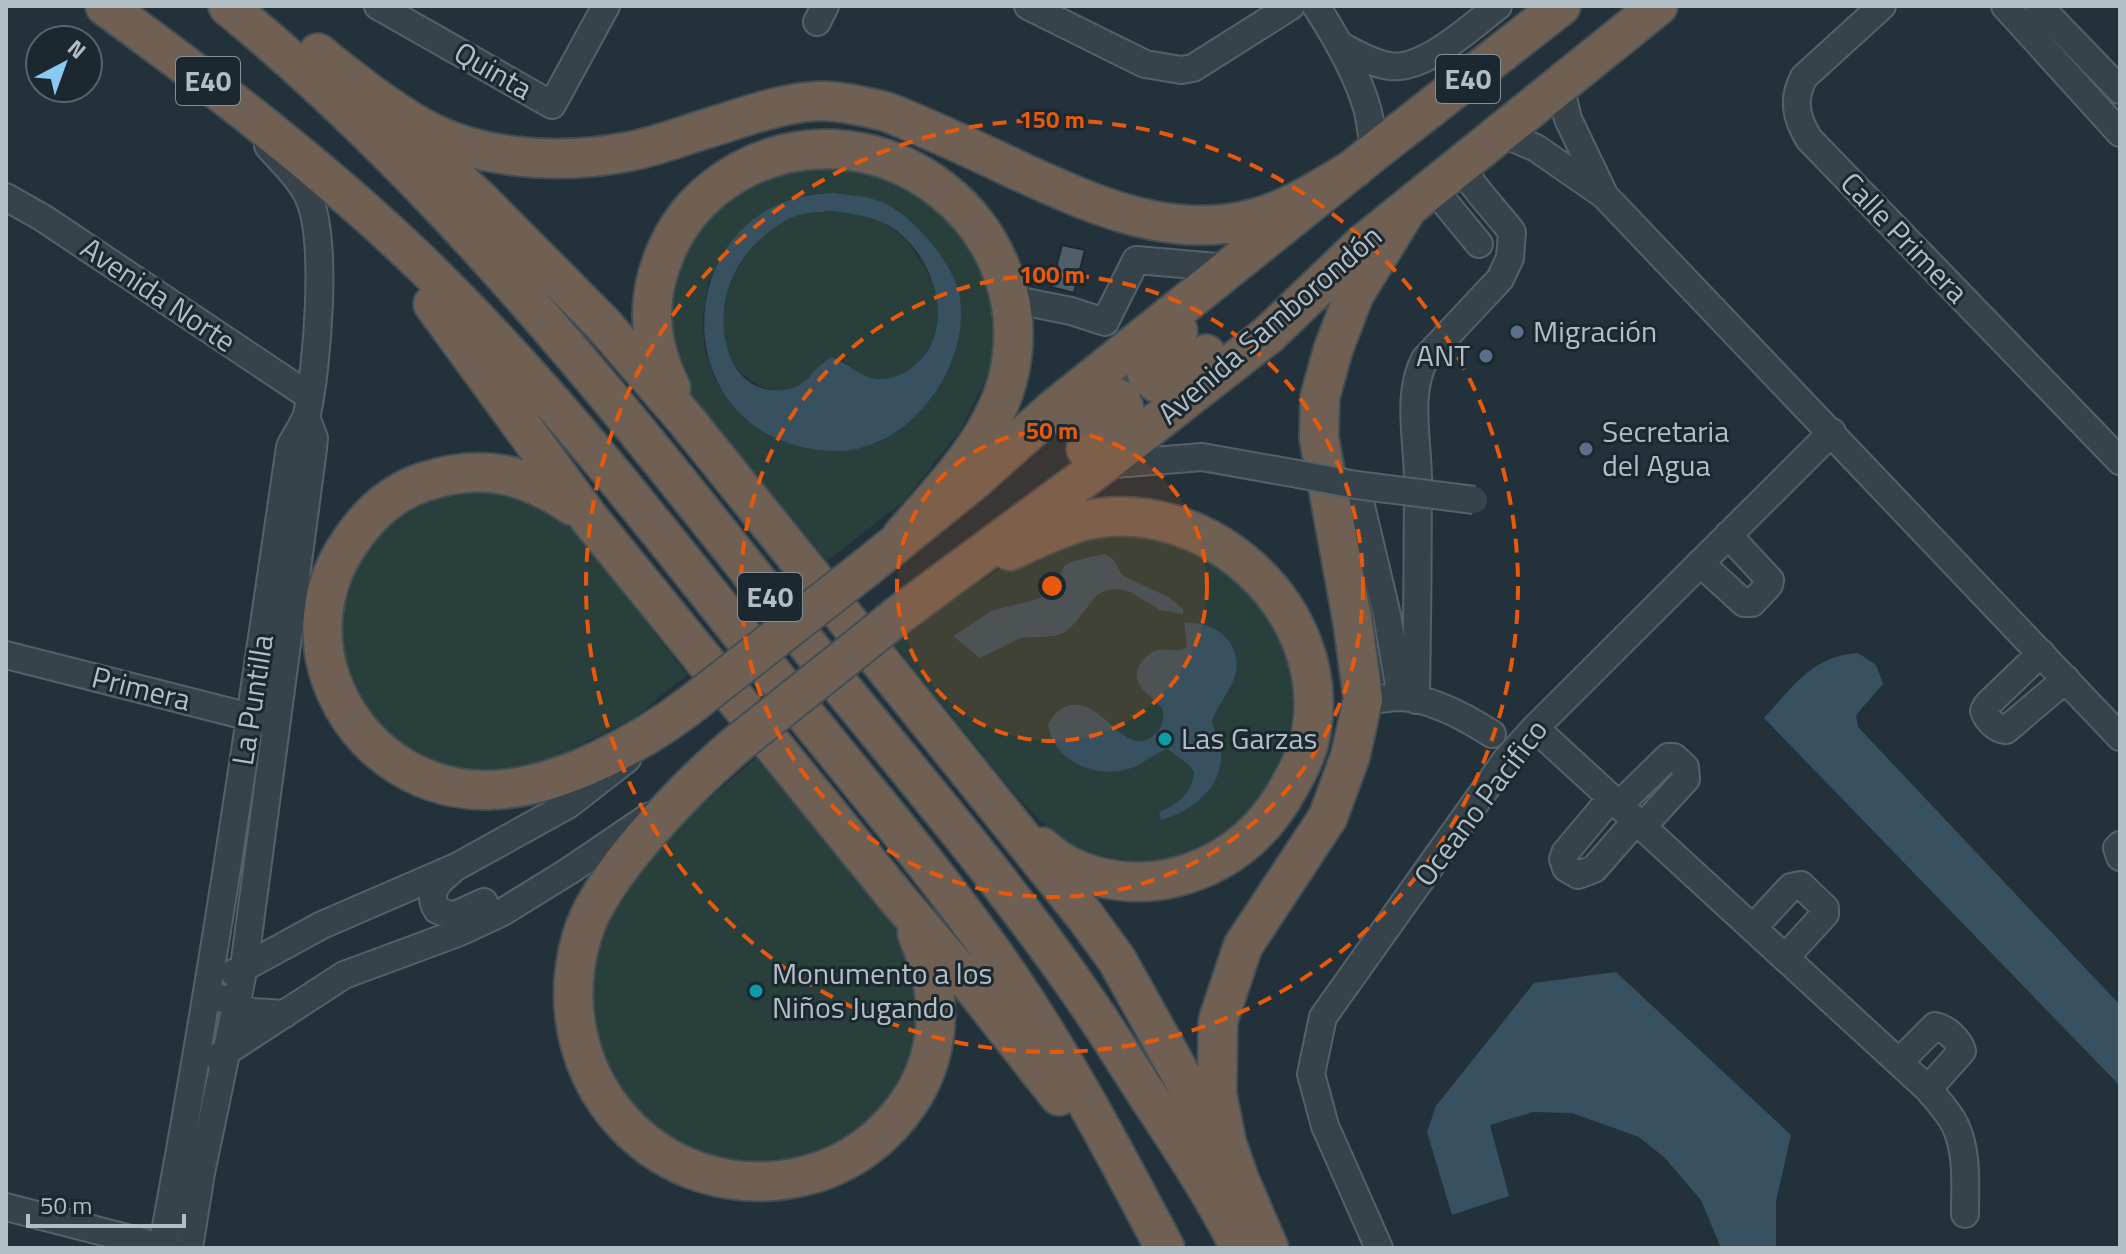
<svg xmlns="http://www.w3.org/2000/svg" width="2126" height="1254" font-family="'Titillium Web',sans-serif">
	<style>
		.green { fill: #283f3b; fill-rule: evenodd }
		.water { fill: #385160; fill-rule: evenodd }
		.building { fill: #4f5f68; stroke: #1e2a31; stroke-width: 2 }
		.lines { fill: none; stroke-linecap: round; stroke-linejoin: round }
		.minor-casing { stroke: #556168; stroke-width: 30 }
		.highway-casing { stroke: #424e55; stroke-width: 42 }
		.minor { stroke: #37434b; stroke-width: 26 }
		.highway { stroke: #706054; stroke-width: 38 }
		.minor-bridge-casing { stroke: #556168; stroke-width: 30; stroke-linecap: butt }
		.highway-bridge-casing { stroke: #424e55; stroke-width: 42; stroke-linecap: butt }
		.minor-bridge { stroke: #37434b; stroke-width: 26 }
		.highway-bridge { stroke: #706054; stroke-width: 38 }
		.ring { fill: none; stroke: #e8590c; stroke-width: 4; stroke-dasharray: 14 10 }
		.service-dot { fill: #5c6f8a; stroke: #1c282f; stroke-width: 3 }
		.culture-dot { fill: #0f9aa8; stroke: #1c282f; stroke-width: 3 }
		.labels { text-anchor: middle; stroke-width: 6; stroke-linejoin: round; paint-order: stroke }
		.shield { fill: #1c282f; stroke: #859199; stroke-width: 2 }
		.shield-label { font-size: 28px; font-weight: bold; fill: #b2bec6 }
		.street-label { font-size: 30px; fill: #b2bec6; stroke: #1c282f }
		.poi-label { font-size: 30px; fill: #b2bec6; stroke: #1c282f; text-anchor: start }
		.centre { fill: #e8590c; stroke: #1c282f; stroke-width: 4 }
		.ring-label { font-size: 24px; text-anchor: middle; font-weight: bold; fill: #e8590c; stroke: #1c282f; stroke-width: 6; stroke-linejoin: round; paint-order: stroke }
	</style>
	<rect width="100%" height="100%" fill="#23323a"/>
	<!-- green -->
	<path class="green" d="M805,163l92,14 75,63 24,64 -5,64 -31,63 -56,70 -77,60 -141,-171 -13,-25 -4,-81 27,-58 43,-40zM834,193c69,6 101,43 126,104l-82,147 -96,-2 -27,-17 -24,-21 -17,-26 -10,-31 -1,-29 5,-35 13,-26 88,-63z
		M833,211c16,3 33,4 48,11 15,7 27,19 36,33 12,18 22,36 22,57 0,33 -29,74 -66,66 -12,-2 -22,-11 -32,-18l-18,1c-4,7 -9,14 -15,20 -30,24 -74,-1 -82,-35 -13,-51 18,-105 65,-128 13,-6 28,-6 42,-7z
		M470,490l47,4 46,26 18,19 106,136 -53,43 -83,41 -45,14 -36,1 -65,-22 -28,-26 -24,-32 -13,-30 -2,-54 33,-71 34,-30 20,-8z
		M1149,533c19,6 41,11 58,20 19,11 42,37 55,55 13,21 24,42 28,66 16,98 -59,196 -161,186 -22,-2 -44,-7 -63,-20 -35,-22 -62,-59 -87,-91 -28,-34 -56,-69 -84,-104 49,-37 107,-87 168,-103 27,-7 59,-6 86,-9z
		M756,758l136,166c25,44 31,84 17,133 -10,33 -29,56 -56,76 -26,20 -58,30 -90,30 -122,2 -207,-123 -159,-235 30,-71 96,-121 152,-170z"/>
	<!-- water -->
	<path class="water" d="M834,193c17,2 32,3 48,9 30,12 74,64 78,96 10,73 -55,157 -129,153 -175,-9 -164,-256 3,-258zM833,211c22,3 46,6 64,20 41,32 61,104 13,138 -10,7 -22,11 -34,10 -17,-3 -29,-16 -44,-22 -17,8 -23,28 -43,32 -63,12 -77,-67 -57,-110 10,-25 34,-49 59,-61 13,-6 28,-6 42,-7z
		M1104,554l10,6 8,15 48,23 13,11v5l-23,-4 -30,-18 -13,-3 -10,1 -10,5 -23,29 -9,8 -10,4 -34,2 -41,20 -27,-22 40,-26 46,-11 17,-15 8,-18 6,-4z
		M1184,623c31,-3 60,20 51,53 -5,16 -18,29 -23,45 3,13 10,24 9,38 -1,31 -33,54 -60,61l-2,-8c19,-8 33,-18 35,-40l-6,-8 -21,-15c-14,5 -25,16 -39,20 -33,10 -75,-8 -80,-44 4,-8 8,-14 17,-18 37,-16 61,60 92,25 6,-6 7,-14 6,-23 -13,-14 -37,-27 -21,-48 4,-5 9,-9 16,-11 9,-2 17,2 26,-1l3,-3z
		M1858,653l18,12 7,19 -27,31 2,12 262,278v81l-356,-368c29,-31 48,-62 94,-65z
		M1616,972l175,163 -15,66v47h-55l-20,-48 -36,-42 -26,-21 -67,-24 -39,-1 -43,13 19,71 -57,19 -25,-83 9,-26 98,-123z"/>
	<!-- building -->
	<path class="building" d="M1062,245l23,5 -11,43 -23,-6z"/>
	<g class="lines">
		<defs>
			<path id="minor" d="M378,6l174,99 54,-99
				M1028,6l117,58 36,6 12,-2 98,-62
				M1316,6c20,31 41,67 51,102 4,14 5,29 7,44
				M1882,6l-78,71c-12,22 -8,41 5,62l311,322
				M2005,6l115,127
				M2039,6l81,84
				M817,22l8,-16
				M1343,47c14,7 30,17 47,19 34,5 82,-40 108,-60
				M1560,85l8,34 35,73
				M1502,133l34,15 68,47 516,542
				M1433,188l46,56
				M6,197l37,21 266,178
				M1011,299l60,12 34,11 31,-62 93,8
				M1102,465l100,-8 96,17
				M1356,485l31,130 14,82
				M1700,563l44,40h8l17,-18 1,-5 -42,-45
				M2041,653l-54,52 -3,6c3,9 12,18 22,19l60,-51
				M6,655l260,66
				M1363,699c13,2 24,-2 37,-2 31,1 67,21 92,37
				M1416,700c1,-73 2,-147 2,-220 0,-39 -12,-86 7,-121l75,-80 10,-21 2,-26c-17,-22 -37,-42 -52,-66
				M1535,728l393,361c9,11 21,23 27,36 13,27 10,60 10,89
				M1611,798l-46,55 -2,6 3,9 12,7 16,-6 42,-48
				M1619,805l49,-48h6l11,10 1,12 -44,48
				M2120,845l-3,3 3,9
				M450,872c-13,10 -23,21 -13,38l16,6 31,-14
				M1753,928l38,-41 10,-2 24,23v6l-40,44
				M234,973l88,-48 134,-58 112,-62 59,-46
				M221,998l31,14 33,2
				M218,1057l126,-82 116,-43 41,-19 68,-42 81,-55
				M1899,1062l36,-36c11,2 24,14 27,25l-34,38
				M6,1207l160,41
				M162,1248c50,-266 89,-534 128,-801 5,-11 14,-22 17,-33 10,-46 22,-179 0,-220 -9,-18 -26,-33 -39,-48
				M189,1248l12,-75 43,-206 69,-518 1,-11 -8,-21
				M1379,1248l-54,-122 -14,-52 12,-57 183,-257 29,-32 297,-296"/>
			<path id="highway" d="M105,6c111,81 221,165 320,261 131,128 241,273 354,415 74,93 152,183 220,280 63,90 115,189 166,286
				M228,6c237,195 420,438 610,677 86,106 176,211 253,325 20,29 38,59 57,88 32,49 66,99 92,152
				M318,53c30,24 61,49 94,69 60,38 145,43 214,30 25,-4 51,-14 76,-22 38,-11 78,-28 119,-29 22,0 44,6 66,11 45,18 90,39 134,60 75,34 151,69 235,46 36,-10 67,-31 99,-50
				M377,106l103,94 123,124 83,96 399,496 32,44 123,221
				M433,304l156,214 307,379 81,95 82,104
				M1178,331l-29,25 -4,12 2,7 10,8 13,-2 36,-27
				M671,388c-23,-47 -26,-90 -4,-139 15,-34 41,-60 73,-78 141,-75 308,55 267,211 -17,60 -65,108 -105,154
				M1071,418l35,-24 15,6 3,8 -1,9 -37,32
				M573,506c-49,-33 -92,-43 -149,-24 -31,10 -56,33 -74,60 -74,107 11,251 139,248 69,-1 155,-48 208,-90
				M1010,551c23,-11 48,-23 73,-30 121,-29 251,87 228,212 -4,24 -17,45 -29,66 -26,41 -63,68 -110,79 -44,10 -97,0 -130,-31
				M867,567l106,-86 82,-73 60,-48 259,-208 187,-146
				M900,614l202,-149 166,-130 96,-92 294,-237
				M736,745c-48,41 -137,131 -154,191 -42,142 77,274 222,240 46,-11 84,-40 109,-80 31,-51 28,-109 4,-162
				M1269,1248l-29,-67 -13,-37 -10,-50 1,-73 25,-75 85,-129 22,-60 13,-58 -10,-75 -34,-186 1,-41 13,-47 21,-55 53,-86"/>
		</defs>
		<!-- minor casing -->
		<use href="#minor" class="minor-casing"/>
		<!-- highway casing -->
		<use href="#highway" class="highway-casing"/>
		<!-- minor -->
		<use href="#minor" class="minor"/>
		<!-- highway -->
		<use href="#highway" class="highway"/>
		<defs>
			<path id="minor-bridge" d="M1298,474l58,11 118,15"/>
			<path id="highway-bridge" d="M697,700l170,-133
				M736,745l164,-131"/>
		</defs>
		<!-- minor-bridge casing -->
		<use href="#minor-bridge" class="minor-bridge-casing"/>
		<!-- highway-bridge casing -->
		<use href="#highway-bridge" class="highway-bridge-casing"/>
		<!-- minor-bridge -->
		<use href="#minor-bridge" class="minor-bridge"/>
		<!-- highway-bridge -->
		<use href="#highway-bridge" class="highway-bridge"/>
	</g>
	<!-- distance rings -->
	<circle cx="1052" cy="586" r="155" fill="#e8590c" fill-opacity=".12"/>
	<g class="ring">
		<circle cx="1052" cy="586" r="155"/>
		<circle cx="1052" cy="586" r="311"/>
		<circle cx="1052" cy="586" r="466"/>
	</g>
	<!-- markers -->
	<g class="service-dot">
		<circle cx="1517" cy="332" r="8"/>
		<circle cx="1486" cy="356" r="8"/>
		<circle cx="1586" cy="449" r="8"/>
	</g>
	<g class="culture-dot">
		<circle cx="1165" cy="739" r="8"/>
		<circle cx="756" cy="991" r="8"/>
	</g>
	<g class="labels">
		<!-- shield labels -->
		<g class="shield">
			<rect x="1436" y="55" width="64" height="48" rx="6"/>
			<rect x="176" y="57" width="64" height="48" rx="6"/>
			<rect x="738" y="573" width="64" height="48" rx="6"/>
		</g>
		<g class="shield-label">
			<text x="1468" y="89">E40</text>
			<text x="208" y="91">E40</text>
			<text x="770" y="607">E40</text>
		</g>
		<!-- street labels -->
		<g class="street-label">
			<text transform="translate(493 71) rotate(30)" y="10">Quinta</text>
			<text transform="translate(1904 238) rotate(46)" y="10">Calle Primera</text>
			<text transform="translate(158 295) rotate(34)" y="10">Avenida Norte</text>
			<text transform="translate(1270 325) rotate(-41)" y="10">Avenida Samborondón</text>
			<text transform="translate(141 689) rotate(14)" y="10">Primera</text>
			<text transform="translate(253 700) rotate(-81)" y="10">La Puntilla</text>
			<text transform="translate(1481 803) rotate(-53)" y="10">Oceano Pacifico</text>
		</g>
		<!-- poi labels -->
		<g class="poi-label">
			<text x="1533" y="342">Migración</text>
			<text x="1470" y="366" text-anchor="end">ANT</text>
			<text x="1602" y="442">Secretaria<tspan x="1602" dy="34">del Agua</tspan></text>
			<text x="1181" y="749">Las Garzas</text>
			<text x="772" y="984">Monumento a los<tspan x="772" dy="34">Niños Jugando</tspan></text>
		</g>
	</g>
	<circle cx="1052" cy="586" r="12" class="centre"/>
	<g class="ring-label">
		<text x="1052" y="128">150 m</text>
		<text x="1052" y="283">100 m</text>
		<text x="1052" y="439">50 m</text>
	</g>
	<!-- border -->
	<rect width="2126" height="1254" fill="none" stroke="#b2bec6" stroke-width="16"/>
	<!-- north arrow -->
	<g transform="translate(64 64) rotate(41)"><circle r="38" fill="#1c282f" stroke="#58646b" stroke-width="2"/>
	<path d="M0-6L14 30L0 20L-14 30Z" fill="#8ac9f3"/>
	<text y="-12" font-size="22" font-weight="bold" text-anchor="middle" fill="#b2bec6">N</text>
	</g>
	<!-- scale -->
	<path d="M28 1214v12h156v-12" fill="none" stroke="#b2bec6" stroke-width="4"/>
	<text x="40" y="1214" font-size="24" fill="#b2bec6" stroke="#1c282f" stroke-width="6" paint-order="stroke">50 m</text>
</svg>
